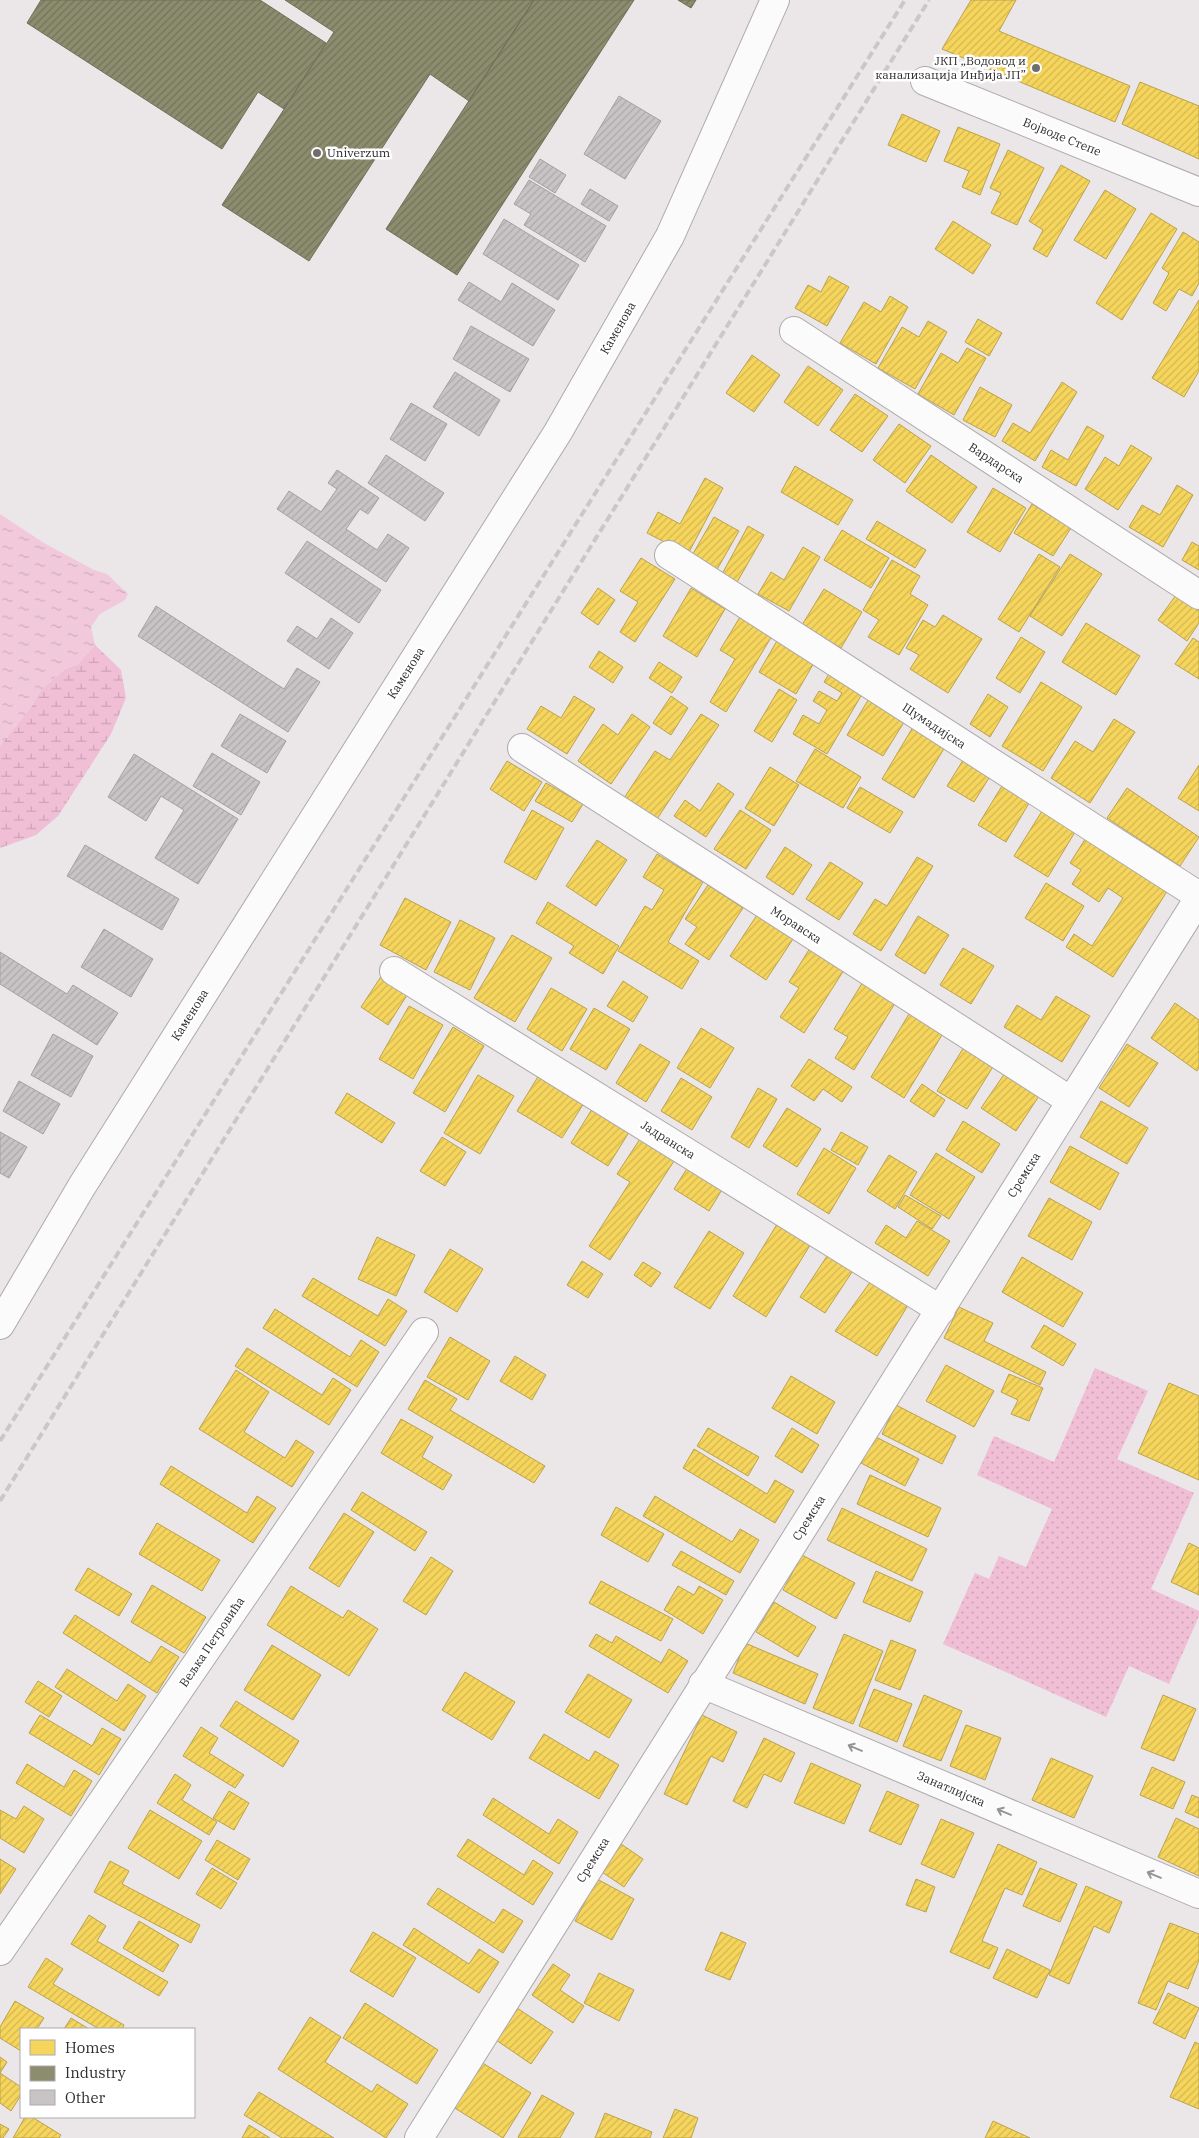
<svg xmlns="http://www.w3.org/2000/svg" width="1199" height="2138" font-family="'IBM Plex Serif',serif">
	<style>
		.green { fill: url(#green-dots) }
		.wetland { fill: url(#wetland-marsh) }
		.water { fill: url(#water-ripples) }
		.homes { fill: url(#homes-hatch); stroke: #baa24e }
		.industry { fill: url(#industry-hatch); stroke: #706f5a }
		.building { fill: url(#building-hatch); stroke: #a4a0a2 }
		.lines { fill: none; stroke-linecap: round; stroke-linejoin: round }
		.street-casing { stroke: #adaaac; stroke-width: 30 }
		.street { stroke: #fcfbfc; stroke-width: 28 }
		.rail { stroke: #c9c8c9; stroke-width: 4; stroke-dasharray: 8 4; stroke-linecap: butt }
		.oneway { stroke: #969494 }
		.poi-dot { fill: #716d6e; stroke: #fff; stroke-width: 2 }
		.labels { text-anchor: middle; stroke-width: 5; stroke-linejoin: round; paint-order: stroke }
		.poi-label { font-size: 12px; fill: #2f2c2d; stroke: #fff; text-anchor: end }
		.street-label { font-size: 12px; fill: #2f2c2d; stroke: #fff }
	</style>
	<defs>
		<pattern id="green-dots" width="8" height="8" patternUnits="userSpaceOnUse" patternTransform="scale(1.25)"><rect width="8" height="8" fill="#f0bed5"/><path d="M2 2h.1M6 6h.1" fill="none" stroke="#cea3b7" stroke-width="1.8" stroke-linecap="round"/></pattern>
		<pattern id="wetland-marsh" width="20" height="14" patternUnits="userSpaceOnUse" patternTransform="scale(1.25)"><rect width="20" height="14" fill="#f0bed5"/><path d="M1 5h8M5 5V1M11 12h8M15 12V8" fill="none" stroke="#cea3b7"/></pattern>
		<pattern id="water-ripples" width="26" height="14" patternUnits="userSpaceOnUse" patternTransform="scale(1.25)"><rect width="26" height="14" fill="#f1c9db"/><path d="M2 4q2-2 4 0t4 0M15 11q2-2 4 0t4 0" fill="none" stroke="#cfadbc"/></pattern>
		<pattern id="homes-hatch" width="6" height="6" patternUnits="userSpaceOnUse" patternTransform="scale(1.25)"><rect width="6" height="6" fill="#f6d55c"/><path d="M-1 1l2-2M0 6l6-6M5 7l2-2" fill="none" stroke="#d3b750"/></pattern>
		<pattern id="industry-hatch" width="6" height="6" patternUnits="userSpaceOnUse" patternTransform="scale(1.25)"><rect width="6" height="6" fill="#8c8c6e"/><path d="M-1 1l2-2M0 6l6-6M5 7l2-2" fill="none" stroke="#73735b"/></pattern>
		<pattern id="building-hatch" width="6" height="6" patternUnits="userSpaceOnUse" patternTransform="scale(1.25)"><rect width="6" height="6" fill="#c8c4c6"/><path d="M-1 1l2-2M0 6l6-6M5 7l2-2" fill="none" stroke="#aca9aa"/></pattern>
	</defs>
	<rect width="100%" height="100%" fill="#ebe6e8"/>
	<!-- green -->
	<path class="green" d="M1095,1368l53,23 -31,68 77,34 -43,96 48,22v5l-30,68 -40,-18 -23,51 -163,-73 32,-71 14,6 10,-23 27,11 26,-58 -75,-34 17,-39 60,26z"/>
	<!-- wetland -->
	<path class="wetland" d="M95,645l26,25 5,28 -15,36 -53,82 -22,19 -36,13v-102l31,-39 10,-17 24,-21 13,-5z"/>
	<!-- water -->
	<path class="water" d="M0,514l44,29 50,27 13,4 21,20 -3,6 -25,14 -9,13 4,18 -17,19 -13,5 -24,21 -10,17 -31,39z"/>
	<!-- homes -->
	<path class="homes" d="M971,0h45l-17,31 131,55 -15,36 -173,-73z
		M1140,82l59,24v53l-77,-35z
		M902,114l38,17 -14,31 -38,-17z
		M958,127l42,17 -20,51 -18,-8 7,-16 -25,-10z
		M1008,150l36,18 -27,57 -26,-12 10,-20 -11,-5z
		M1061,165l29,16 -43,76 -14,-8 10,-19 -14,-9z
		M1105,190l31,19 -30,50 -32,-19z
		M1151,213l26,16 -55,91 -26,-17z
		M953,221l38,24 -18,29 -38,-25z
		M1183,232l16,10v41l-7,13 -13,-7 -13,22 -13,-8 16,-30 -7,-5z
		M829,276l20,11 -22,39 -32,-18 13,-23 13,7z
		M890,296l18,11 -32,57 -36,-21 24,-41 17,10z
		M1199,300v71l-15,26 -32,-19z
		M978,319l24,14 -13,23 -24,-14z
		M928,321l19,11 -32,57 -37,-21 24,-41 17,10z
		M967,348l19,10 -32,57 -36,-21 23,-41 17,10z
		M752,355l28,20 -26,37 -28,-19z
		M808,366l35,24 -25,36 -34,-24z
		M1062,382l15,10 -42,69 -33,-20 11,-18 17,10z
		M980,387l32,18 -17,32 -32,-17z
		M855,394l33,22 -26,36 -32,-22z
		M899,424l32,22 -26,37 -32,-23z
		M1087,426l17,10 -28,50 -34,-19 9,-17 17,10z
		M1131,445l21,13 -34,52 -33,-21 20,-32 14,9z
		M931,455l46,32 -25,36 -46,-32z
		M795,466l58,34 -15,25 -57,-33z
		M705,478l18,10 -35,66 -41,-21 11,-21 22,12z
		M1177,485l16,10 -30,52 -34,-20 13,-22 18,10z
		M993,488l33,20 -26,44 -33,-20z
		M1032,504l39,24 -18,28 -39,-23z
		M714,517l25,14 -24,42 -25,-14z
		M877,521l49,29 -11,18 -49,-29z
		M748,526l16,9 -28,49 -15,-8z
		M842,530l47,28 -18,30 -47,-28z
		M1192,542l7,4v24l-17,-10z
		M803,547l17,10 -31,54 -31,-17 13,-22 13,8z
		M1039,554l21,13 -41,65 -21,-13z
		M1070,554l32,20 -40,62 -32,-20z
		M641,558l34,21 -40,63 -15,-10 18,-30 -18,-11z
		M892,560l28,16 -10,18 18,11 -29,50 -31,-18 11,-17 -16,-10z
		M598,588l17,12 -17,25 -17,-12z
		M691,588l34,21 -28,48 -34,-21z
		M824,589l38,23 -21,36 -39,-23z
		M1176,595l23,16v12l-12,18 -29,-21z
		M943,615l39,24 -34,54 -38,-24 9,-14 -13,-7 17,-28 12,7z
		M740,617l32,19 -46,76 -16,-10 25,-43 -15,-9z
		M1086,623l54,33 -24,39 -54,-33z
		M1021,637l24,15 -25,41 -24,-15z
		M1193,638l6,4v37l-24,-15z
		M778,639l37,22 -19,33 -37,-22z
		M599,651l24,16 -10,16 -24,-16z
		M659,662l23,15 -10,16 -23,-15z
		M832,669l33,20 -38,65 -34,-20 10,-19 16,9 8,-14 -14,-9 6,-10 18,10 5,-8 -18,-11z
		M1041,682l41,25 -39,64 -41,-25z
		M779,689l18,11 -25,42 -18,-11z
		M988,694l20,13 -18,30 -20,-13z
		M574,696l21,13 -28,45 -40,-25 14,-23 20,12z
		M671,696l17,12 -17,27 -18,-12z
		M870,697l36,22 -23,37 -36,-21z
		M632,714l18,13 -39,57 -33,-23 25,-37 15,11z
		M701,714l18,11 -62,94 -33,-21 31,-47 15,9z
		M1114,719l21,13 -45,71 -39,-25 24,-37 18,11z
		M913,727l32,20 -31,51 -32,-19z
		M815,749l46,28 -18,31 -47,-27z
		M965,757l27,16 -18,29 -27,-16z
		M507,761l35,21 -18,29 -34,-22z
		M1199,765v46l-21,-13z
		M770,767l29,18 -25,41 -29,-18z
		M1005,781l27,17 -26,44 -28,-17z
		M546,783l37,21 -11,18 -37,-21z
		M718,783l16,11 -28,43 -32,-21 11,-16 15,11z
		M860,787l43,25 -13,21 -43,-25z
		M1127,788l72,49 -19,29 -73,-48z
		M532,810l32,18 -28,52 -32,-18z
		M740,810l31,20 -25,39 -32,-20z
		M1042,811l33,21 -27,45 -34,-21z
		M1089,833l82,52 -58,92 -47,-30 8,-13 18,12 31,-48 -15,-10 -9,14 -27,-18 9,-14 -11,-7z
		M597,840l30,20 -31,46 -30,-20z
		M785,847l27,18 -19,30 -27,-18z
		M657,854l46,28 -35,60 31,19 -17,28 -64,-38 27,-45 7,4 12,-20 -21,-13z
		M917,857l16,9 -52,85 -28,-17 22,-35 12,7z
		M830,862l33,21 -24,37 -33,-21z
		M1046,883l38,23 -21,35 -38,-23z
		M708,885l35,23 -34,52 -24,-16 12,-17 -12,-8z
		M405,898l46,24 -25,48 -46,-25z
		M548,902l71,44 -16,28 -34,-21 5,-7 -38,-23z
		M757,915l36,24 -27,41 -36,-24z
		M918,916l31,19 -24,39 -30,-19z
		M460,920l35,18 -25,52 -36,-18z
		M512,935l40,23 -37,64 -41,-24z
		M810,948l34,22 -40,63 -24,-16 19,-29 -10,-6z
		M963,948l31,18 -23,38 -31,-19z
		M382,975l27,17 -21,33 -27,-18z
		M864,980l33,20 -43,70 -19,-12 13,-21 -14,-8z
		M623,981l25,16 -15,25 -26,-16z
		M551,988l36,21 -25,42 -35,-22z
		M1056,996l34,20 -28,46 -58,-35 13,-22 24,15z
		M1175,1003l24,17v48l-2,3 -46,-33z
		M409,1006l34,19 -30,54 -34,-20z
		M594,1008l36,21 -24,41 -36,-21z
		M912,1009l33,21 -41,68 -33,-21z
		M453,1027l31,19 -39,66 -32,-19z
		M701,1028l33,20 -24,40 -33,-20z
		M967,1042l30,18 -30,49 -30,-18z
		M640,1044l30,18 -24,40 -30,-19z
		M1127,1044l31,19 -29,44 -30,-19z
		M809,1059l43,28 -10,15 -19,-13 -9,12 -23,-15z
		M1007,1070l34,23 -25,38 -35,-23z
		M478,1075l36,21 -34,58 -36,-21z
		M539,1075l45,28 -22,35 -45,-27z
		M681,1078l31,19 -20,33 -31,-19z
		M922,1084l23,16 -11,17 -24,-16z
		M758,1088l19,11 -28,49 -18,-11z
		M347,1093l48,30 -13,20 -47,-30z
		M1101,1101l47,27 -21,36 -47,-27z
		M594,1106l37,23 -23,37 -37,-23z
		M787,1108l34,21 -24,38 -34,-21z
		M963,1121l37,23 -18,29 -36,-23z
		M841,1132l27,15 -10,18 -27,-15z
		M442,1137l24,15 -21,34 -25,-15z
		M640,1139l34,22 -64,99 -21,-14 41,-64 -13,-8z
		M1070,1146l49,27 -19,37 -50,-28z
		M824,1148l32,20 -27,46 -32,-20z
		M936,1153l39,24 -26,42 -39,-24z
		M889,1155l28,17 -22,37 -28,-18z
		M688,1167l35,21 -14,23 -35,-22z
		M905,1195l36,21 -9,13 -34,-22z
		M1049,1198l43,24 -20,38 -44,-24z
		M779,1221l33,21 -46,75 -33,-21z
		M917,1221l33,20 -22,35 -53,-33 11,-18 20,13z
		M709,1231l35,22 -34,56 -36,-22z
		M377,1237l38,18 -19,41 -38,-17z
		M450,1249l33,20 -26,43 -33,-20z
		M829,1253l25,16 -29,44 -25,-16z
		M1022,1257l61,36 -20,34 -61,-35z
		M582,1261l21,13 -15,24 -21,-13z
		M643,1262l18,11 -10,14 -17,-12z
		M313,1278l65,38 10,-17 19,12 -22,35 -83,-50z
		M873,1278l37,24 -33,54 -42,-25z
		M959,1307l34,16 -9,18 62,31 -6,13 -96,-47z
		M275,1309l75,48 11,-17 18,12 -22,35 -94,-59z
		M1044,1325l32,19 -13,22 -32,-19z
		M450,1337l40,24 -22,39 -41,-23z
		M247,1348l75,47 11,-17 18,12 -22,35 -94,-59z
		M515,1356l31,19 -14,25 -32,-19z
		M946,1365l48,26 -20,36 -48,-26z
		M236,1370l33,22 -25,40 41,26 11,-18 18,12 -22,35 -93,-58z
		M1009,1374l34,14 -14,33 -18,-7 7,-14 -17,-8z
		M791,1376l44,26 -18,32 -45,-26z
		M425,1380l32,19 -7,11 95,56 -11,17 -126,-74z
		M1169,1383l30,13v84l-61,-27z
		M896,1405l60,31 -14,28 -60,-30z
		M401,1419l32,18 -11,20 30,18 -9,15 -62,-37z
		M708,1428l51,29 -11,19 -51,-30z
		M792,1428l27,17 -17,28 -27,-17z
		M874,1436l45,23 -14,27 -44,-23z
		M694,1449l73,45 8,-14 19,11 -19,32 -92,-55z
		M171,1466l76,47 10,-17 19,12 -23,35 -93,-59z
		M870,1475l71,33 -13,29 -71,-33z
		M362,1492l65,40 -12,19 -64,-41z
		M655,1496l77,46 8,-13 19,11 -19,33 -97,-57z
		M616,1507l48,27 -16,28 -47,-27z
		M842,1508l85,41 -15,32 -85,-41z
		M344,1513l30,19 -35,55 -30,-19z
		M157,1523l63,37 -18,31 -63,-37z
		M1189,1543l10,5v47l-28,-13z
		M681,1551l53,30 -8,14 -54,-30z
		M802,1555l53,28 -19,36 -53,-29z
		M431,1557l22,14 -27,44 -23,-14z
		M88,1568l44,26 -13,22 -44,-26z
		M876,1571l47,21 -13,30 -47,-20z
		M601,1581l72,38 -12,22 -72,-38z
		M152,1585l54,32 -22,36 -53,-31z
		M291,1586l52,32 5,-8 30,19 -29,47 -82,-51z
		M678,1586l16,9 5,-9 24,14 -20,34 -39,-24z
		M774,1602l42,25 -18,30 -42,-25z
		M75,1615l75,48 11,-17 18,11 -22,36 -94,-60z
		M596,1634l16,9 4,-7 45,27 8,-14 19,12 -20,32 -79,-47z
		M844,1634l39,17 -30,73 -40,-16z
		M891,1640l25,10 -16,40 -25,-10z
		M745,1643l73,31 -13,30 -72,-31z
		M272,1645l49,30 -28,45 -49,-30z
		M67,1669l50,32 11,-17 18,12 -22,35 -69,-44z
		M465,1672l50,30 -23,38 -50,-30z
		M588,1674l44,26 -23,38 -44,-26z
		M38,1681l24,15 -13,21 -24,-15z
		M874,1689l38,15 -15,38 -38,-16z
		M924,1695l38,16 -21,50 -38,-15z
		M1163,1695l33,14 -22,52 -33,-13z
		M236,1701l63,40 -16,26 -63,-41z
		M40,1715l52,31 10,-18 19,11 -22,36 -70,-42z
		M702,1715l35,17 -14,30 -12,-6 -24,49 -23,-11z
		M966,1725l35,13 -16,42 -35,-14z
		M201,1727l17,11 -9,15 35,22 -9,13 -52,-32z
		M544,1734l45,27 6,-10 24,14 -20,34 -70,-41z
		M764,1738l31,15 -14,29 -17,-8 -17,34 -14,-7z
		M1051,1758l42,18 -19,42 -42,-18z
		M811,1763l50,22 -17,39 -50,-21z
		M27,1764l37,23 10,-17 18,11 -21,35 -55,-33z
		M1152,1767l33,15 -12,27 -33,-14z
		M175,1774l16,11 -9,15 35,22 -8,13 -52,-32z
		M229,1791l20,12 -15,27 -21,-12z
		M887,1791l32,14 -18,40 -32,-14z
		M1192,1795l7,3v20l-14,-6z
		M493,1798l56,36 9,-15 20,13 -19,32 -76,-49z
		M24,1806l20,13 -20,34 -24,-15v-28l16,9z
		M150,1810l52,31 -23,38 -51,-31z
		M1176,1818l23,11v47l-41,-19z
		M941,1819l33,14 -20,45 -33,-14z
		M468,1839l56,36 9,-15 20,13 -20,32 -76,-49z
		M217,1840l33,19 -12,21 -33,-20z
		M621,1844l22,15 -19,28 -22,-15z
		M998,1844l39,18 -15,33 -17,-7 -23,53 16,7 -9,21 -39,-17z
		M0,1859l16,10 -16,25z
		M110,1861l19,10 -7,13 78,41 -9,18 -97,-51z
		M212,1868l25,15 -16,26 -25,-15z
		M1040,1868l37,16 -17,38 -37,-16z
		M597,1879l37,20 -22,41 -37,-19z
		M916,1879l19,8 -9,25 -20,-7z
		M1086,1886l36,16 -13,31 -15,-7 -25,58 -20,-9z
		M438,1888l56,35 9,-14 20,12 -20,32 -76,-49z
		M89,1915l17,11 -9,15 71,41 -9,14 -88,-52z
		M139,1921l40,24 -16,27 -40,-24z
		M1170,1923l29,11v26l-11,29 -20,-8 -12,29 -18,-7z
		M414,1928l55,36 10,-15 20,13 -20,31 -76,-48z
		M373,1932l43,26 -23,39 -43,-26z
		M721,1932l25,11 -16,37 -25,-10z
		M1007,1949l43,21 -13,28 -44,-20z
		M46,1958l17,11 -10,15 71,41 -2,4h-23l-71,-42z
		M553,1964l17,11 -10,15 24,16 -11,17 -41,-28z
		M599,1973l35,17 -15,31 -35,-18z
		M1168,1993l31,15 -14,31 -32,-16z
		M15,2001l29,17 -7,11h-16v22l-21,-13v-11z
		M365,2003l73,47 -21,34 -74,-46z
		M517,2008l36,24 -22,32 -35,-24z
		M310,2017l31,20 -16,25 47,30 5,-8 31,20 -22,34 -108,-69z
		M71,2018l18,11h-25z
		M1195,2042l4,2v65l-29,-12z
		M0,2057l7,5 -7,11z
		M481,2062l50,31 -28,45 -50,-31z
		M0,2073l21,14v8l-10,16 -11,-8z
		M259,2092l75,46h-52l-38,-23z
		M542,2095l32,18 -14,25h-41l-1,-1z
		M675,2109l23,9 -7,20h-28z
		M605,2113l47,19 -2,6h-55z
		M25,2117h7l29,18 -2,3h-46z
		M993,2121l37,17h-45z
		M0,2124l9,5 -6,9h-3z
		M249,2125l21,13h-28z"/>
	<!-- industry -->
	<path class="industry" d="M41,0h219l66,43 -42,66 -26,-17 -36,57 -195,-126z
		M285,0h249l-65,101 -39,-27 -121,187 -87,-56 112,-173z
		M534,0h100l-177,275 -71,-46z
		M678,0h18l-5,8z"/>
	<!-- building -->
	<path class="building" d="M619,96l42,25 -36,58 -41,-25z
		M540,159l26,16 -11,18 -26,-16z
		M529,180l77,46 -21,36 -61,-37 7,-11 -17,-10z
		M590,189l28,17 -9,15 -28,-17z
		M504,219l75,46 -21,35 -75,-46z
		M469,282l32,20 11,-19 43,27 -22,36 -75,-46z
		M471,326l58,33 -19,33 -57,-33z
		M455,372l45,28 -21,36 -46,-29z
		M411,403l36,21 -22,37 -35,-22z
		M386,455l58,38 -19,28 -57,-38z
		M337,470l42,28 -11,16 -8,-5 -14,20 31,21 11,-16 21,14 -23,34 -109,-73 12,-18 32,21 16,-23 -9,-6z
		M307,541l74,49 -22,33 -74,-50z
		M156,606l128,83 13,-21 23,14 -32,50 -150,-96z
		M331,618l22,15 -24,36 -42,-28 10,-15 20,13z
		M240,714l46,27 -19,32 -46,-27z
		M212,753l48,29 -19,33 -48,-29z
		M134,754l104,65 -40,65 -43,-26 29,-48 -23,-14 -15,25 -38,-24z
		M85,845l94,54 -17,31 -95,-54z
		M104,929l49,30 -22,38 -50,-30z
		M0,952l67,42 6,-9 45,28 -21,32 -97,-61z
		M53,1034l40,22 -22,41 -40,-22z
		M19,1081l41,23 -17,30 -40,-23z
		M0,1132l27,15 -18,31 -9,-5z"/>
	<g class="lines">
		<defs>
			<path id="street" d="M925,81l274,111
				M794,331l405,264
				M669,555l530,341
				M522,748l549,353
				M394,971l547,339
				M0,1325l82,-139 476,-754 112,-196 105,-236
				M703,1684l496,210
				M0,1951l424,-619
				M419,2138l780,-1240"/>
		</defs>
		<!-- street casing -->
		<use href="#street" class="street-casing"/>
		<!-- street -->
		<use href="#street" class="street"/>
		<!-- rail -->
		<path class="rail" d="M0,1441l905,-1441
			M0,1501l929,-1501"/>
	</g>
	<!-- one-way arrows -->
	<defs><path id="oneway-shaft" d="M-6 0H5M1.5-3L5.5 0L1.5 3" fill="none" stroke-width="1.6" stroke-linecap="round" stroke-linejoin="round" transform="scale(1.25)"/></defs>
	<g class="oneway">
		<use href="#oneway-shaft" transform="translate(855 1748) rotate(-157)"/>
		<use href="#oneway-shaft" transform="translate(1004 1812) rotate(-157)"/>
		<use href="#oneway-shaft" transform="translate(1154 1875) rotate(-157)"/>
	</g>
	<!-- markers -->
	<g class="poi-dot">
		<circle cx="1036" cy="68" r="5"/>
		<circle cx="317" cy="153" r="5"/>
	</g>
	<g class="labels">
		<!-- poi labels -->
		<g class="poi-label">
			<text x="1026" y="65">ЈКП „Водовод и<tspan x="1026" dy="14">канализација Инђија ЈП”</tspan></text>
			<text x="327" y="157" text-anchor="start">Univerzum</text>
		</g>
		<!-- street labels -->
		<g class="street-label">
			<text transform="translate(1062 137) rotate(22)" y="4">Војводе Степе</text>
			<text transform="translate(618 328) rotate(-60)" y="4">Каменова</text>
			<text transform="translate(996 463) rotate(33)" y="4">Вардарска</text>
			<text transform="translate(406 673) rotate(-58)" y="4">Каменова</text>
			<text transform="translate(934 726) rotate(33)" y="4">Шумадијска</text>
			<text transform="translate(796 925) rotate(33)" y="4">Моравска</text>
			<text transform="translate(190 1015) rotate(-58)" y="4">Каменова</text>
			<text transform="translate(668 1140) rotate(32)" y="4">Јадранска</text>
			<text transform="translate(1024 1175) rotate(-58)" y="4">Сремска</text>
			<text transform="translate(809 1518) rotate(-58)" y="4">Сремска</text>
			<text transform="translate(212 1642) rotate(-56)" y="4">Вељка Петровића</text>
			<text transform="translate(951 1789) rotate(23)" y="4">Занатлијска</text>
			<text transform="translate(593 1860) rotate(-58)" y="4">Сремска</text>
		</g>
	</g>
	<!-- legend -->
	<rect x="20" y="2028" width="175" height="90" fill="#ffffff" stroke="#acabab"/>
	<rect x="30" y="2040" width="25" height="15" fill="#f6d55c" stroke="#acabab"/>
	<text x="65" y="2053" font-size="15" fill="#2f2c2d">Homes</text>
	<rect x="30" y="2066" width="25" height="15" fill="#8c8c6e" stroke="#acabab"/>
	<text x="65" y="2078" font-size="15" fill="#2f2c2d">Industry</text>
	<rect x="30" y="2090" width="25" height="15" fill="#c8c4c6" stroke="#acabab"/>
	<text x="65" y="2103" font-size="15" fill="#2f2c2d">Other</text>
</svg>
